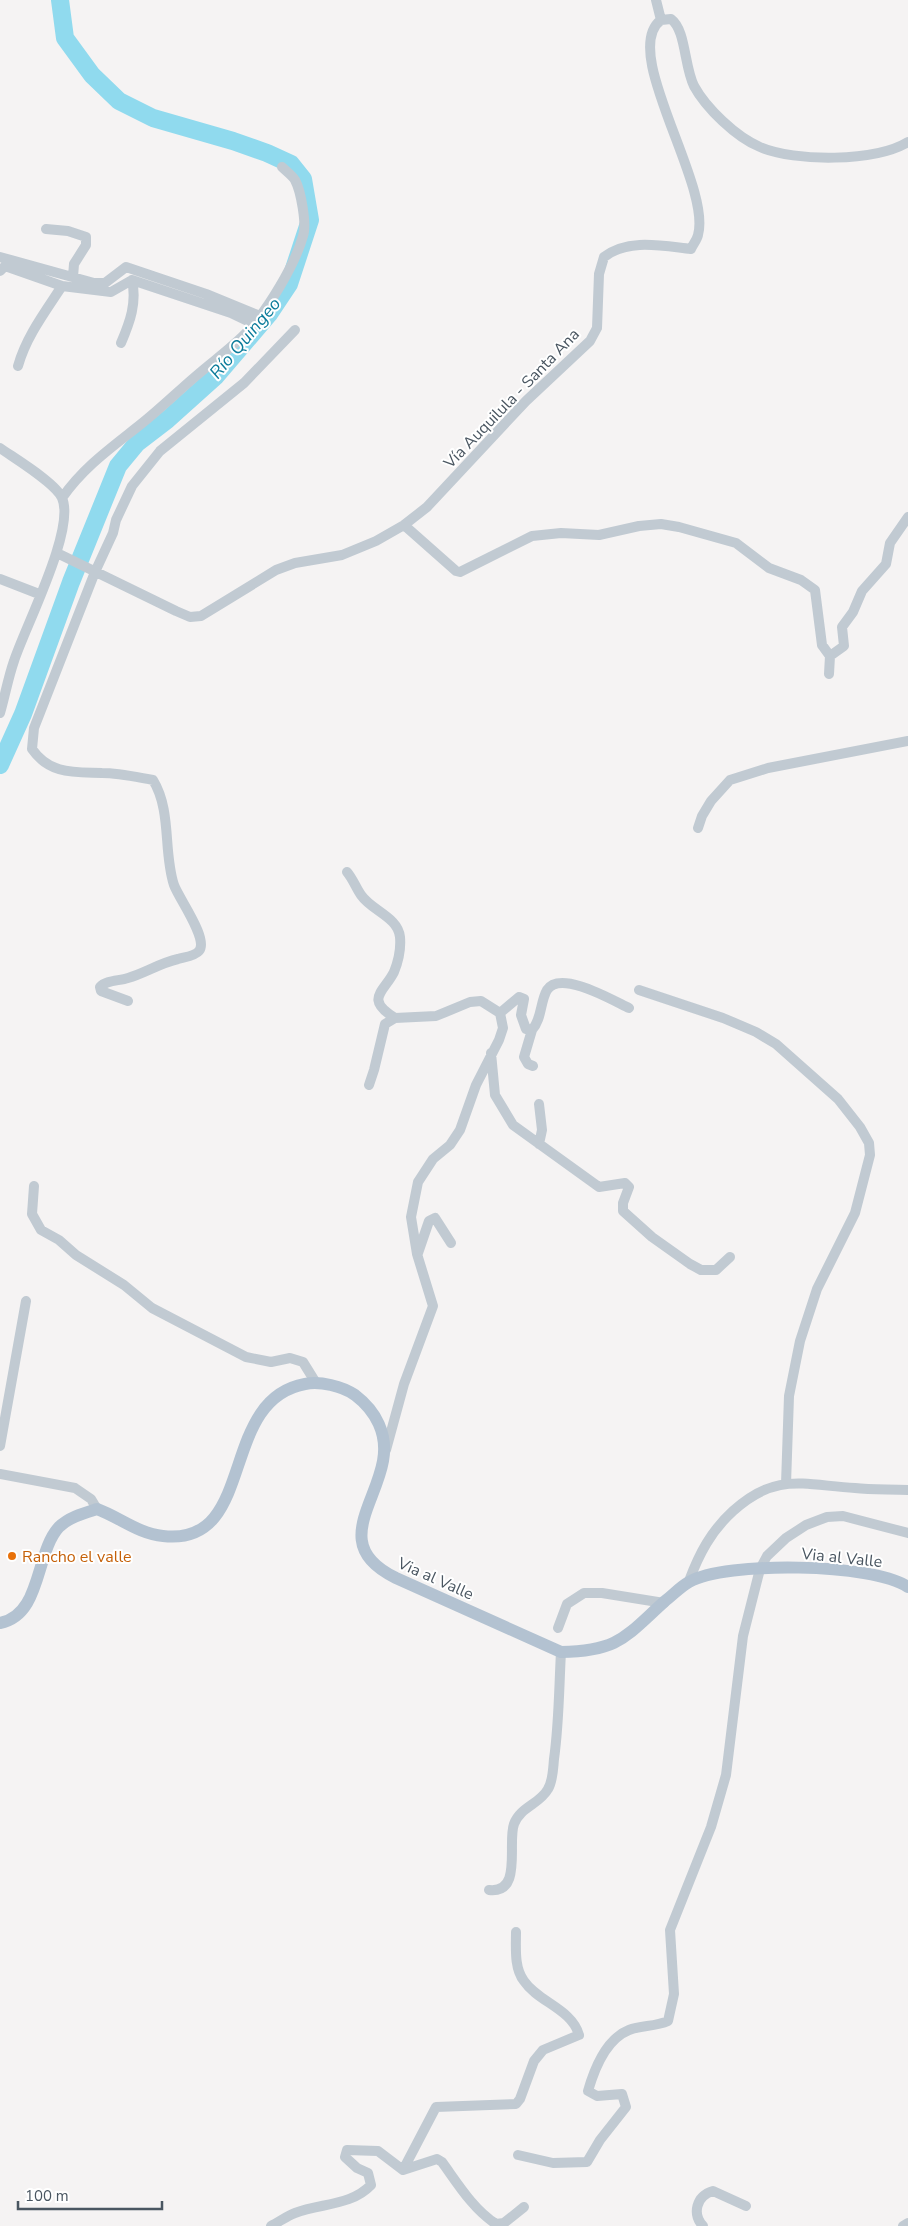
<svg xmlns="http://www.w3.org/2000/svg" width="908" height="2226" font-family="'Nunito Sans',sans-serif">
	<style>
		.lines { fill: none; stroke-linecap: round; stroke-linejoin: round }
		.river { stroke: #90daee; stroke-width: 18 }
		.minor { stroke: #c1cad2; stroke-width: 10 }
		.major { stroke: #b3c2d1; stroke-width: 12 }
		.food-dot { fill: #e8710a; stroke: #fff; stroke-width: 2 }
		.labels { text-anchor: middle; stroke-width: 4; stroke-linejoin: round; paint-order: stroke }
		.street-label { font-size: 16px; fill: #4a5661; stroke: #fff }
		.food-label { font-size: 16px; fill: #c56008; stroke: #fff; text-anchor: start }
		.water-label { font-size: 18px; font-style: italic; fill: #0c7c9b; stroke: #fff }
	</style>
	<rect width="100%" height="100%" fill="#f5f3f3"/>
	<g class="lines">
		<!-- river -->
		<path class="river" d="M0,765l23,-51 48,-132 47,-116 19,-23 30,-23 49,-44 53,-62 20,-30 21,-64 -7,-41 -12,-15 -24,-11 -34,-12 -80,-23 -34,-17 -27,-26 -27,-37 -5,-38"/>
		<!-- minor -->
		<path class="minor" d="M656,0l5,20
			M46,229l22,2 18,6v8l-12,19 -1,13
			M0,257l94,26h11l21,-16 80,27 54,22
			M0,271l5,-5 57,20 49,6 21,-12 99,33 23,11
			M121,343c9,-21 16,-40 11,-63
			M18,366c8,-29 27,-54 44,-80
			M0,448c14,10 56,35 62,50 14,31 -37,129 -48,163 -6,17 -9,35 -14,52
			M62,498c20,-29 46,-48 74,-70 21,-16 40,-35 60,-52 17,-15 36,-28 52,-45 20,-22 47,-66 55,-95 4,-11 -2,-45 -8,-56 -3,-5 -9,-9 -13,-13
			M404,525l52,46 4,1 72,-36 29,-3 38,2 40,-9 22,-2 18,3 57,16 33,25 32,12 14,10 7,55 8,11 -1,18
			M57,553l119,58 14,6 11,-1 75,-46 19,-7 47,-8 34,-14 28,-16 23,-18 99,-106 64,-60 7,-13 2,-54 5,-17c24,-19 59,-11 87,-8 2,-5 6,-9 7,-14 14,-50 -79,-184 -37,-215l10,-1c15,11 13,47 23,67 12,22 42,51 66,61 35,15 115,15 148,-5
			M0,579l39,15
			M830,656l14,-10 -2,-19 11,-15 9,-21 24,-27 4,-21 18,-26
			M698,828l4,-12 9,-15 19,-21 38,-12 140,-27
			M347,872c6,7 9,16 14,23 11,16 37,22 39,42 1,11 -2,25 -6,35 -10,20 -30,27 1,46
			M639,990l84,28 33,14 20,12 62,55 22,28 9,16 1,12 -15,58 -38,76 -17,52 -11,55 -3,88
			M128,1001l-27,-10 -1,-4c6,-7 19,-6 28,-9 17,-5 32,-15 50,-19 7,-2 17,-3 21,-8 10,-12 -20,-52 -25,-66 -11,-33 -2,-74 -21,-105 -17,-3 -34,-7 -51,-7 -27,-1 -52,2 -70,-24l2,-21 61,-156 18,-39 3,-13 16,-34 28,-35 84,-68 51,-53
			M500,1013l19,-16 5,2 -3,16 5,14 6,1c10,-11 8,-28 15,-40 13,-21 67,11 82,18
			M532,1030l-8,27 4,7 5,2
			M491,1053l4,42 18,30 86,62 26,-4 4,4 -6,16v8l29,26 38,27 11,6h15l14,-13
			M369,1085l5,-15 11,-46 10,-6 41,-2 34,-14 11,-1 19,12 3,15 -4,12 -23,45 -16,45 -10,15 -17,14 -15,23 -7,35 6,37 16,52 -29,78 -18,66
			M539,1104l3,26 -3,14
			M34,1186l-2,28 9,16 18,10 17,15 48,30 28,23 94,49 25,5 19,-4 13,4 13,21
			M418,1253l11,-32 6,-3 16,25
			M0,1446l26,-145
			M0,1474l75,14 16,11 6,10
			M689,1581c10,-27 22,-50 44,-70 43,-39 70,-26 122,-23 17,2 35,1 53,2
			M558,1628l9,-24 17,-11h18l62,10
			M489,1890c34,4 18,-47 25,-66 6,-17 26,-20 34,-35 5,-8 5,-20 6,-30 5,-35 5,-71 7,-107
			M518,2155l35,8 34,-1 13,-22 26,-33 -4,-13 -25,2 -9,-5c6,-21 18,-52 41,-61 12,-5 26,-3 39,-9l6,-27 -4,-64 41,-103 15,-52 17,-139 17,-67 7,-13 19,-18 20,-13 21,-8 16,-1 65,17
			M403,2170l33,-63 80,-3 4,-5 14,-38 9,-11 36,-15c-7,-26 -41,-33 -55,-54 -10,-13 -8,-33 -8,-49
			M271,2226c8,-4 16,-10 24,-13 26,-10 56,-7 76,-28l-3,-12 -11,-5 -12,-11 2,-7 31,1 25,19 34,-11 5,3c16,22 31,47 54,62l8,-1 20,-16
			M703,2226c-11,-12 -7,-30 10,-35l33,15
			M903,2226l5,-3"/>
		<!-- major -->
		<path class="major" d="M0,1623c42,-8 35,-70 59,-96 10,-10 25,-14 38,-18 22,8 42,25 66,27 95,11 54,-136 142,-152 15,-3 37,2 50,11 21,16 33,39 28,66 -8,45 -51,86 13,117l165,74c58,-1 64,-15 104,-51 8,-6 15,-14 24,-19 36,-21 184,-19 219,5"/>
	</g>
	<!-- markers -->
	<circle class="food-dot" cx="12" cy="1556" r="5"/>
	<g class="labels">
		<!-- street labels -->
		<g class="street-label">
			<text transform="translate(511 398) rotate(-46)" y="6">Vía Auquilula - Santa Ana</text>
			<text transform="translate(842 1557) rotate(6)" y="6">Via al Valle</text>
			<text transform="translate(436 1578) rotate(24)" y="6">Via al Valle</text>
		</g>
		<!-- food labels -->
		<g class="food-label">
			<text x="22" y="1562">Rancho el valle</text>
		</g>
		<!-- water labels -->
		<g class="water-label">
			<text transform="translate(245 338) rotate(-50)" y="6">Río Quingeo</text>
		</g>
	</g>
	<!-- scale -->
	<path d="M18 2201v8h144v-8" fill="none" stroke="#4a5661" stroke-width="2.5"/>
	<text x="25" y="2201" font-size="15" fill="#4a5661" stroke="#ffffff" stroke-width="4" paint-order="stroke">100 m</text>
</svg>
